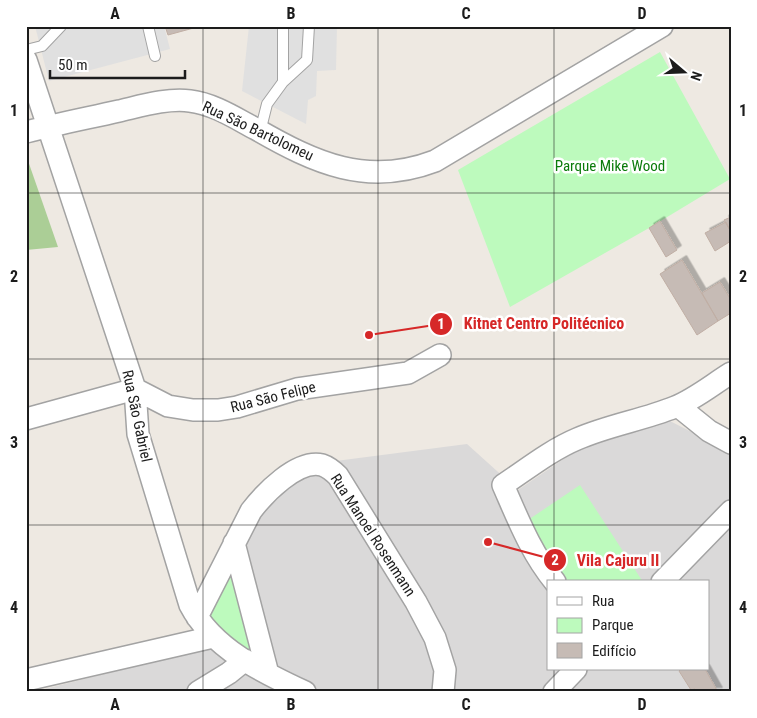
<svg xmlns="http://www.w3.org/2000/svg" width="757" height="718" font-family="'Roboto Condensed',sans-serif">
	<style>
		.residential { fill: #dad9d9; fill-rule: evenodd }
		.forest { fill: #abce96 }
		.park { fill: #bdfabd }
		.parking { fill: #e0e0e0 }
		.building { fill: #c6bbb5; stroke: #c0aea4; filter: url(#shadow) }
		.lines { fill: none; stroke-linecap: round; stroke-linejoin: round }
		.service-casing { stroke: #a3a3a3; stroke-width: 12 }
		.minor-casing { stroke: #a3a3a3; stroke-width: 24 }
		.service { stroke: #fff; stroke-width: 10 }
		.minor { stroke: #fff; stroke-width: 21 }
		.grid { fill: none; stroke: #1c1c1c; stroke-width: 1; stroke-opacity: 0.55 }
		.labels { text-anchor: middle; stroke-width: 5; stroke-linejoin: round; paint-order: stroke }
		.street-label { font-size: 15px; fill: #1c1c1c; stroke: #fff }
		.park-label { font-size: 15px; fill: #0a7b0a; stroke: #fff }
		.leader { fill: none; stroke: #d62828; stroke-width: 2 }
		.callout-dot { fill: #d62828; stroke: #fff; stroke-width: 2 }
		.mark-label { font-size: 15px; text-anchor: middle; font-weight: bold; fill: #fff }
		.callout-label { font-size: 16px; text-anchor: middle; font-weight: bold; fill: #d62828; stroke: #fff; stroke-width: 5; stroke-linejoin: round; paint-order: stroke }
		.neatline { fill: none; stroke: #1c1c1c; stroke-width: 2 }
		.grid-label { font-size: 16px; text-anchor: middle; font-weight: bold; fill: #1c1c1c }
	</style>
	<defs>
		<filter id="shadow"><feDropShadow dx="4.5" dy="-4.5" stdDeviation="0" flood-color="#0004"/></filter>
	</defs>
	<rect width="100%" height="100%" fill="#eee9e2"/>
	<!-- residential -->
	<path class="residential" d="M666,419l65,33v240h-698l154,-39 79,-151 62,-40 139,-18 51,46 72,-49zM548,582h160v87h-160z"/>
	<!-- forest -->
	<path class="forest" d="M26,155l32,92 -32,3z"/>
	<!-- park -->
	<path class="park" d="M660,52l70,127 -81,49 -139,79 -52,-137z
		M580,485l63,97h-79l-36,-62z
		M233,569l22,78 -4,6 -41,-30 -1,-8z"/>
	<!-- parking -->
	<path class="parking" d="M35,26h129l6,23 -121,32z
		M249,26h88l-1,44 -19,1 -1,25 -8,4 -2,24 -64,-33z"/>
	<!-- building -->
	<path class="building" d="M165,26h36l-33,9z
		M731,217v15l-7,-12z
		M660,221l17,29 -11,7 -17,-29z
		M726,222l5,10v9l-16,10 -10,-18z
		M682,260l36,61 -21,14 -37,-61z
		M720,282l11,18v13l-13,8 -16,-28z
		M681,669h24l13,23h-22l-1,-3 -4,1 -12,-19z"/>
	<g class="lines">
		<defs>
			<path id="service" d="M148,26l7,30
				M26,50l16,-4 19,-20
				M283,82v-56
				M260,132l7,-28 16,-22 24,-22 2,-34"/>
			<path id="minor" d="M26,60l109,329 3,45 52,171c23,44 72,67 115,87
				M26,132c31,-8 62,-14 93,-21 22,-5 48,-13 71,-10 24,3 45,17 66,28 59,34 111,58 179,32l227,-135
				M678,406l31,25 22,12
				M26,419l109,-30 33,17 25,4h25l19,-3 60,-18 111,-16 32,-18
				M234,543l34,131
				M555,582c-24,-29 -37,-63 -52,-97 24,-16 48,-35 74,-46 32,-14 66,-19 98,-32 20,-8 38,-23 56,-34
				M662,582l69,-71
				M197,617l54,-106c13,-17 46,-52 71,-46 6,2 12,7 16,11l78,126 19,36 10,32 -2,22
				M26,680l187,-43
				M198,692l31,-19 16,-13
				M554,692l22,-23"/>
		</defs>
		<!-- service casing -->
		<use href="#service" class="service-casing"/>
		<!-- minor casing -->
		<use href="#minor" class="minor-casing"/>
		<!-- service -->
		<use href="#service" class="service"/>
		<!-- minor -->
		<use href="#minor" class="minor"/>
	</g>
	<!-- grid -->
	<path class="grid" d="M203,26v666M378,26v666M554,26v556M26,193h705M26,359h705M26,525h705M554,669v23"/>
	<g class="labels">
		<!-- street labels -->
		<g class="street-label">
			<text transform="translate(258 131) rotate(25)" y="5">Rua São Bartolomeu</text>
			<text transform="translate(273 397) rotate(-14)" y="5">Rua São Felipe</text>
			<text transform="translate(137 416) rotate(78)" y="5">Rua São Gabriel</text>
			<text transform="translate(373 535) rotate(57)" y="5">Rua Manoel Rosenmann</text>
		</g>
		<!-- park labels -->
		<g class="park-label">
			<text x="610" y="171">Parque Mike Wood</text>
		</g>
	</g>
	<!-- callouts -->
	<path class="leader" d="M369 335L441 324M488 542L555 560"/>
	<g class="callout-dot">
		<circle cx="369" cy="335" r="5"/>
		<circle cx="488" cy="542" r="5"/>
		<circle cx="441" cy="324" r="12"/>
		<circle cx="555" cy="560" r="12"/>
	</g>
	<g class="mark-label">
		<text x="441" y="329">1</text>
		<text x="555" y="565">2</text>
	</g>
	<g class="callout-label">
		<text x="544" y="329">Kitnet Centro Politécnico</text>
		<text x="618" y="566">Vila Cajuru II</text>
	</g>
	<!-- border -->
	<rect width="757" height="718" fill="none" stroke="#ffffff" stroke-width="55"/>
	<!-- legend -->
	<rect x="547" y="580" width="162" height="90" fill="#ffffff" stroke="#a4a4a4"/>
	<rect x="557" y="597" width="25" height="8" fill="#ffffff" stroke="#a4a4a4"/>
	<text x="592" y="606" font-size="15" fill="#1c1c1c">Rua</text>
	<rect x="557" y="618" width="25" height="15" fill="#bdfabd" stroke="#a4a4a4"/>
	<text x="592" y="630" font-size="15" fill="#1c1c1c">Parque</text>
	<rect x="557" y="643" width="25" height="15" fill="#c6bbb5" stroke="#a4a4a4"/>
	<text x="592" y="656" font-size="15" fill="#1c1c1c">Edifício</text>
	<!-- north arrow -->
	<g transform="translate(684 72) rotate(109)" stroke="#ffffff" stroke-width="4" paint-order="stroke">
	<path d="M0-4L9 19L0 12L-9 19Z" fill="#1c1c1c"/>
	<text y="-8" font-size="14" font-weight="bold" text-anchor="middle" fill="#1c1c1c">N</text>
	</g>
	<!-- scale -->
	<path d="M50 70v8h135v-8" fill="none" stroke="#1c1c1c" stroke-width="2.5"/>
	<text x="58" y="70" font-size="15" fill="#1c1c1c" stroke="#ffffff" stroke-width="4" paint-order="stroke">50 m</text>
	<rect x="28" y="28" width="702" height="662" class="neatline"/>
	<g class="grid-label">
		<text x="115" y="19">A</text>
		<text x="291" y="19">B</text>
		<text x="466" y="19">C</text>
		<text x="642" y="19">D</text>
		<text x="14" y="116">1</text>
		<text x="743" y="116">1</text>
		<text x="14" y="282">2</text>
		<text x="743" y="282">2</text>
		<text x="14" y="448">3</text>
		<text x="743" y="448">3</text>
		<text x="14" y="613">4</text>
		<text x="743" y="613">4</text>
		<text x="115" y="710">A</text>
		<text x="291" y="710">B</text>
		<text x="466" y="710">C</text>
		<text x="642" y="710">D</text>
	</g>
</svg>
